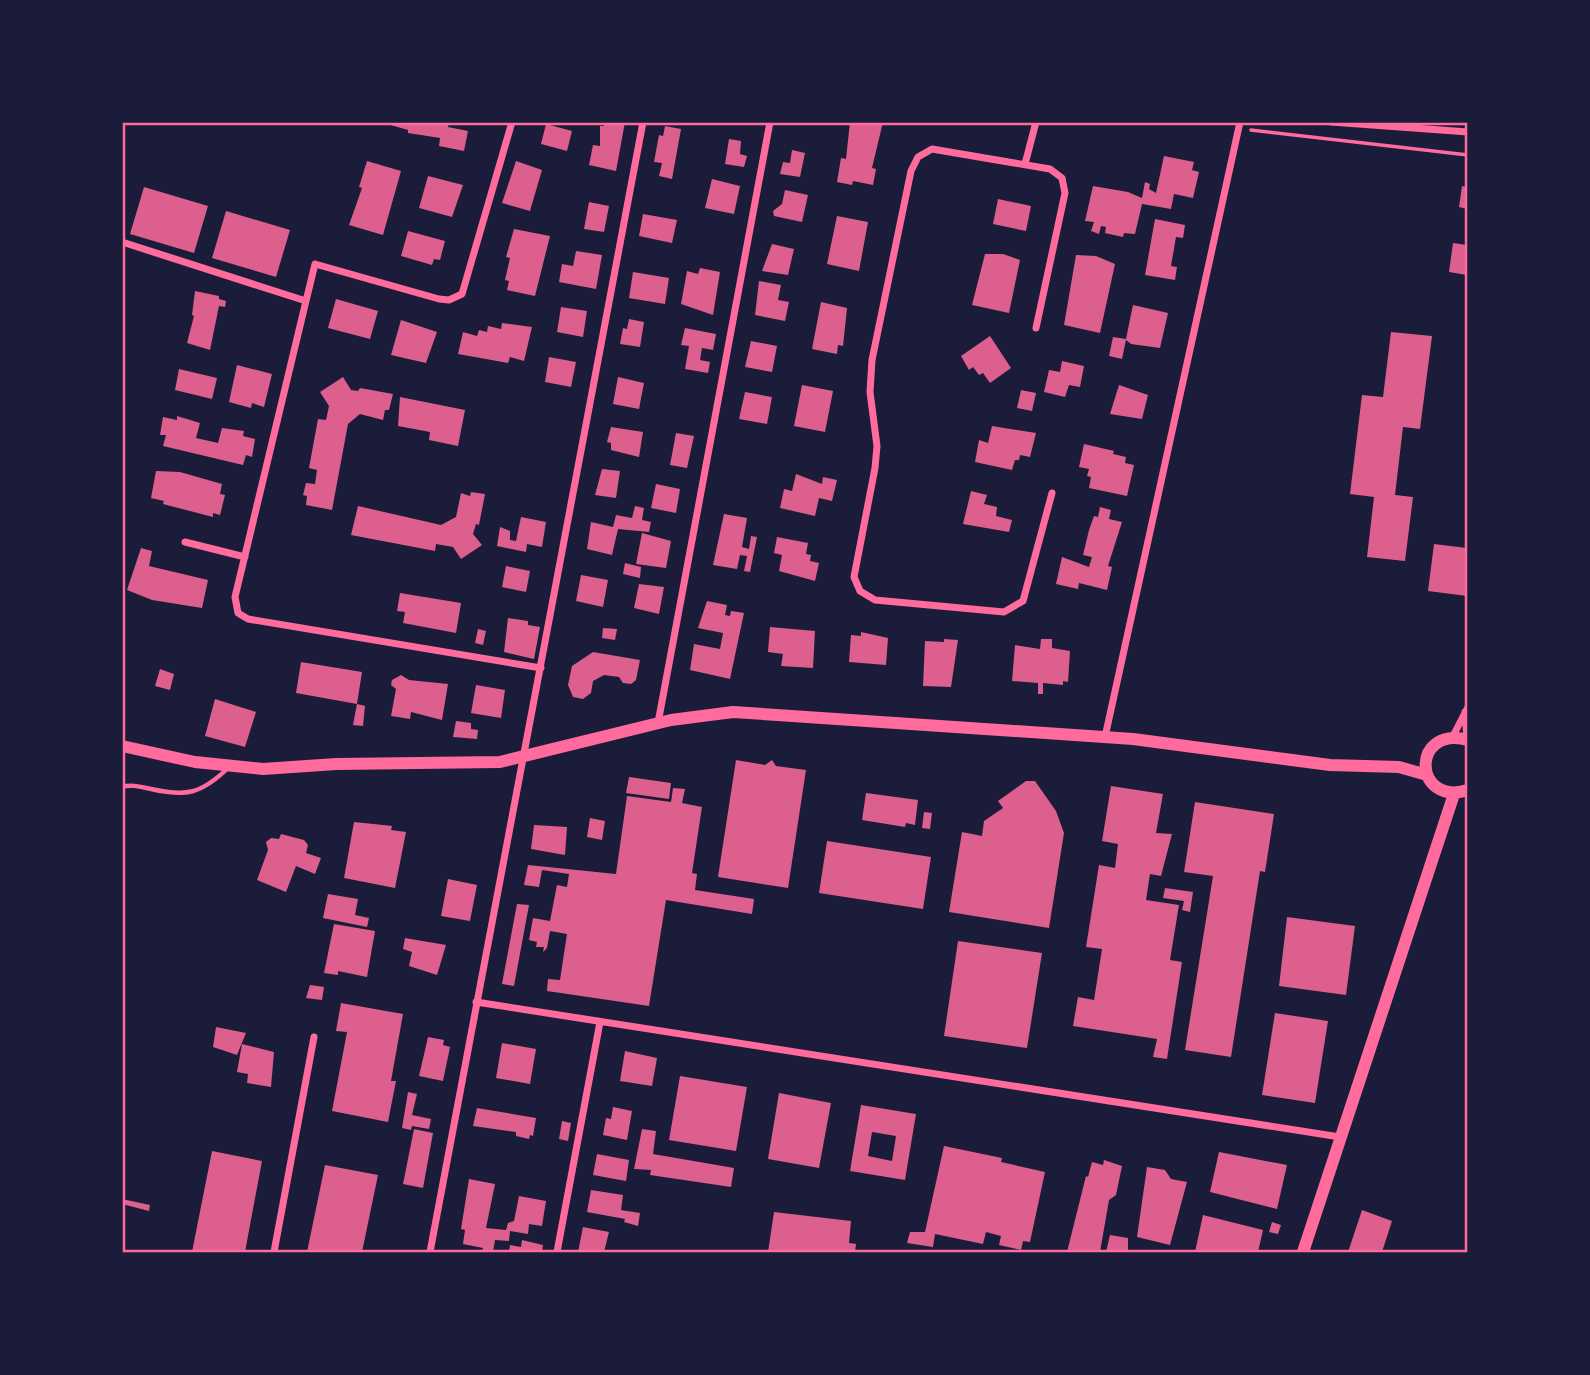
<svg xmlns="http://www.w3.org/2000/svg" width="1590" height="1375" font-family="Quicksand,sans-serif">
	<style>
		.building { fill: #dd5f8e; fill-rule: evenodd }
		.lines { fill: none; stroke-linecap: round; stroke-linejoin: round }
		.path { stroke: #ff6b9d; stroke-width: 3.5 }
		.service { stroke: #ff6b9d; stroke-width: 4.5 }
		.minor { stroke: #ff6b9d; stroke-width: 7 }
		.tertiary { stroke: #ff6b9d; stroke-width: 12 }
		.neatline { fill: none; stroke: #ff6b9d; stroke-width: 2.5 }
	</style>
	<rect width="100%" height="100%" fill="#1b1b3a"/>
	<!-- building -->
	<path class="building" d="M380,122h69l-1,5 20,4 -4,20 -25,-5 1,-8 -32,-5v-3z
		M604,122h21l-9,49 -27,-6 4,-20 7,1v-20h4z
		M850,122h33l-11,46 4,1 -3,16 -20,-4 -1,4 -15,-3 4,-24 5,1z
		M546,124l26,7 -5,20 -26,-7z
		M665,126l16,3 -9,50 -13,-3 3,-13 -8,-1 5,-27 4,1z
		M729,139l12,2 -1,13 7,2 -3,11 -19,-3z
		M792,150l13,3 -5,24 -20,-3 3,-12 7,1z
		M1164,156l30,6 -2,8 7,2 -6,26 -19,-4 -3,15 -29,-5 -7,30 -11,-1 -1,4 -18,-4 1,-6 -5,-1 -2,8 -8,-3 3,-9 -9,-1 8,-35 35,6 14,6 3,-16 5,2 -1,5 7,4z
		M367,161l34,10 -18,64 -34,-10 13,-37 -3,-1z
		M516,161l26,9 -12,41 -28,-8z
		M428,176l35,9 -11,32 -33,-9z
		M712,179l28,7 -6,28 -29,-6z
		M1462,186l5,1v22l-8,-2z
		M144,187l64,19 -14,47 -64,-19z
		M785,190l23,5 -6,27 -28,-6 -1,-5 9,-7z
		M998,199l33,7 -5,25 -33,-7z
		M589,202l20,4 -5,26 -20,-3z
		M226,211l64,19 -14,47 -64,-19z
		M643,214l34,6 -5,23 -33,-7z
		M837,216l31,6 -9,49 -32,-7z
		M1155,219l30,6 -2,13 -7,-1 -5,29 6,1 -2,13 -30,-5z
		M514,229l36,7 -15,60 -28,-6 2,-9 -4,-1 5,-22 -4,-1z
		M408,231l37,10 -5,19 -6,-1 -2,6 -31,-9z
		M1453,243l14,2v30l-18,-3z
		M772,244l22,5 -6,26 -26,-4z
		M576,251l26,4 -6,34 -37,-7 3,-18 11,2z
		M985,254h18l17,6 -11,53 -37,-8z
		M1076,255l20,1 19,8 -15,69 -36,-8z
		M700,268l20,4 -7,43 -32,-11 6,-33 11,3z
		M633,272l36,6 -4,26 -36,-6z
		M759,281l22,4 -3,15 11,2 -4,19 -30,-6z
		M195,291l24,5v3l7,2 -1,6 -6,-1 -9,44 -23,-7 7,-27 -2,-1z
		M336,299l42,12 -8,28 -42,-11z
		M821,302l26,6 -4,38 -5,-1 -1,9 -25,-5z
		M1133,305l35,8 -8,35 -29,-4 -5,-4 -4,19 -13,-3 4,-19 13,2z
		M561,307l26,4 -4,26 -26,-5z
		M629,319l15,3 -4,25 -20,-3 3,-16 4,1z
		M401,320l36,12 -11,31 -35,-8z
		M502,323l30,4 -8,34 -14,-4 -2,6 -50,-9 5,-22 14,4 2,-6 8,2 1,-6 13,3z
		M685,328l31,6 -3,16 -11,-2 -2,12 10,2 -2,11 -23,-4 4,-23 -8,-1z
		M1391,332l41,4 -12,93 -17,-2 -8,68 18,2 -8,64 -38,-4 7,-60 -24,-3 12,-99 21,2z
		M990,336l21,32 -21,15 -7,-10 -4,2 -6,-8 -4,3 -8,-14z
		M751,341l26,5 -5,26 -27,-5z
		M549,357l27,5 -5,25 -26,-5z
		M1062,361l22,5 -4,21 -11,-2 -4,12 -21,-5 5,-22 11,2z
		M237,365l35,9 -8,33 -12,-4 -1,5 -22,-6z
		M179,369l38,9 -5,21 -37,-9z
		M343,377l8,13 7,1 2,-3 33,6 -4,16h-4l-2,10 -23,-6 -12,10 -16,86 -26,-5 1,-9 -4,-1 3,-12 9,1 2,-14 -8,-2 9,-49 8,1 3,-14 -9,-14z
		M618,377l26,6 -5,26 -26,-5z
		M802,385l31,6 -8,41 -31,-6z
		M1119,385l29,10 -6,24 -32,-5z
		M1021,390l15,3 -4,18 -15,-3z
		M745,392l27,5 -5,27 -28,-5z
		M400,397l65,13 -7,36 -29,-6 1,-8 -32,-6z
		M177,416l23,7 -4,15 22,5 4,-15 22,3 -1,5 12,3 -3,18 -6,-2 -3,10 -80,-19 3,-11h-6l3,-18 14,3z
		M992,426l44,7 -6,24 -10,-2 -1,5h-4l-3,10 -37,-8 4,-22 9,3z
		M611,427l32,5 -4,25 -28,-7v-7l-4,-1z
		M676,433l18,3 -7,32 -17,-3z
		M1084,444l30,7 -1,3 13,3 -1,6 9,2 -7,31 -38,-8 2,-11 -4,-1 2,-7 -10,-2z
		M602,469l18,2 -4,27 -21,-3z
		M156,471l24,1 42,12 -2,10 5,1 -5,20 -7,-2v4l-50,-13 1,-3 -13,-3z
		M796,474l26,10 1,-7 14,3 -5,21 -13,-3 -4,18 -35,-8 4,-19 8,2z
		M656,484l24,5 -4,24 -25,-5z
		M971,491l16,4 -3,9 13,3 -1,9 16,4 -3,12 -46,-8z
		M471,492l14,2 -6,31 -3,-1 -3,10 9,11 -21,14 -8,-12 -17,-3 -1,7 -84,-16 7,-29 83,19 15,-8 5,-24 9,3z
		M635,506l9,2 -2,12 9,2 -2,10 -31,-3 -6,26 -25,-6 4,-27 22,5 3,-12 16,3z
		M1100,507l11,3 -2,9 13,3 -14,44 4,1 -5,23 -28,-7 -1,6 -22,-5 6,-27 27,10 3,-10 -9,-2 6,-25 5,-14 4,1z
		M724,514l23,4 -5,29 7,2 2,-13 6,1 -7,35 -6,-1 3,-15 -7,-1 -3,14 -24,-4z
		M521,517l25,5 -4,25 -15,-3 -1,8 -29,-6 3,-19 10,4v9l6,1z
		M642,533l29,8 -5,27 -30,-4z
		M777,537l31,6 -2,11 5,1 -1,6 9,2 -4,18 -36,-10 3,-16 -8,-2z
		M1434,544l33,4v48l-39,-5z
		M141,548l11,3 -3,15 59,14 -6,28 -50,-8 -25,-10z
		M625,563l16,4 -1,11 -17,-4z
		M506,566l24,5 -4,21 -24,-5z
		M581,575l27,5 -5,27 -27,-6z
		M639,584l25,3 -5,27 -25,-6z
		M400,593l61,10 -5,30 -53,-10 2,-11 -8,-1z
		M707,601l20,4 -2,10 5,1 1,-5 13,2 -14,66 -40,-9 4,-26 26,5 3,-16 -25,-5z
		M508,618l20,3v4l12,2 -6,32 -30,-7z
		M770,627l45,4 -2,37 -32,-2 2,-12 -15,-2z
		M603,628l14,1 -2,11 -13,-2z
		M478,629l8,2 -3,14 -8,-2z
		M861,632l27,6 -2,27 -37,-3 2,-27 10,1z
		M944,639l14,1 -7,47 -28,-1 2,-45 19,1z
		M1041,639h11v9l18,3 -2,31 -5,-1v4l-20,-2v11h-5v-11l-26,-2 3,-36 25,4z
		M593,652l47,8 -4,20 -5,4 -8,-1 -4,-6 -15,-2 -11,6 -2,12 -8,6 -10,-2 -5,-12 4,-19z
		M301,662l61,10 -5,32 8,2 -2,20 -10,-1 4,-21 -61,-11z
		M160,669l14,5 -4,16 -15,-4z
		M401,675l8,5 39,4 -6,36 -31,-8 -1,7 -19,-3 5,-27 -5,-4 1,-5z
		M476,685l29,5 -4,28 -30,-5z
		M215,699l41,13 -11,35 -40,-11z
		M456,721l15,2v6l7,1 -1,9 -24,-2z
		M736,760l29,5 7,-5 4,6 30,4 -18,118 -70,-11z
		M629,777l42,6 -2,16 -43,-6z
		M1026,781h9l21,30 8,22 -15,95 -100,-16 13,-80 20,4 2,-15 19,-13 -5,-7z
		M1111,786l52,8 -7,39 16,1 -11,42 -11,-2 -4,26 33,5 -9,55 12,2 -15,97 -14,-2 4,-18 -84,-13 5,-29 16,3 8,-51 -16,-2 13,-82 16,3 3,-24 -16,-3z
		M673,788l12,1 -3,14 20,4 -10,66 5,1 -2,16 59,9 -2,15 -86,-14 -17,106 -102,-15 1,-12 12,1 7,-46 -17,-3 -3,17 -4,4 1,-5h-8l1,-5 -8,-2 4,-22 17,3 7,-36 10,2 2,-13 -27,-4 -3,17 -15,-2 4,-20 88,9 11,-78 44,6z
		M866,793l52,7 -3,25 -9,-2 -1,4 -43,-7z
		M1195,802l79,12 -9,58 -5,-1 -29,186 -46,-7 28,-174 -29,-4z
		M924,812l8,1 -2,16 -8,-1z
		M590,818l15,3 -3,19 -15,-3z
		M354,822l29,3 9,1 -1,4 15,2 -11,56 -51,-10z
		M534,825l33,2 -2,28 -34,-6z
		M281,834l23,6 4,5 -2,8 15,5 -6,16 -19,-8 -10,26 -29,-12 11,-30 -2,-8 5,-4 8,1z
		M827,841l104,16 -8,52 -104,-16z
		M448,879l29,6 -7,36 -29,-5z
		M1165,888l28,4 -3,20 -8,-2 2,-9 -21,-3z
		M328,894l30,5 -3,16 14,3 -2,9 -44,-9z
		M517,904l12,1 -15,81 -12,-2z
		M1287,917l68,9 -9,69 -67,-9z
		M334,924l41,7 -8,46 -29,-6v4l-14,-2z
		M405,938l41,7 -9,30 -28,-9 3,-14 -9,-3z
		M958,941l84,12 -15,95 -83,-12z
		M310,985l14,2 -2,13 -16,-2z
		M341,1003l62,11 -12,67h5l-8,41 -56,-11 15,-79 -11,-1z
		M1275,1013l53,8 -13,82 -53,-8z
		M216,1027l30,6 -9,22 -24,-8z
		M428,1037l16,3 -1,5 7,2 -7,34 -24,-5z
		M502,1043l34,6 -6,35 -34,-6z
		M242,1044l32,8 -3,35 -24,-4 1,-9 -11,-2z
		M625,1051l32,7 -5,28 -32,-5z
		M680,1076l67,11 -11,64 -67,-11z
		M408,1092l9,2 -5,21 19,4 -2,10 -17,-3 -1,4 -9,-2z
		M779,1093l52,10 -12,65 -51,-9z
		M861,1105l55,9 -11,66 -55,-9zM872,1132l24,4 -4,25 -24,-5z
		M613,1107l19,4 -5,29 -24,-5 3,-17 5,1z
		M477,1108l59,10 -3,18 -3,-1 -1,4 -13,-3v-4l-43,-6z
		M562,1121l9,2 -3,18 -9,-2z
		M414,1129l19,4 -10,55 -20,-4z
		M642,1129l14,2 -3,23 81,14 -3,19 -81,-12 1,-5 -17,-1z
		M944,1146l58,12 -1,4 44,10 -15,70 -7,-1 -2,9 -22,-5 2,-9 -15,-4 -3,12 -48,-10 -2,13 -26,-4 3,-11h15z
		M212,1151l50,10 -17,91h-53z
		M1219,1152l68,13 -10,44 -67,-17z
		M597,1154l32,6 -3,21 -33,-6z
		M1104,1160l18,6 -6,29 -7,5 -9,52h-33l19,-76 2,1 4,-15 11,3z
		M325,1165l53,10 -16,77h-55z
		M1147,1167l18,3 6,9 16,3 -17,63 -33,-8z
		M469,1179l26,5 -9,44 20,2 2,-7 6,-2 5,-25 27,5 -4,25 -13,-2 -1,10 -18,-3 -1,10 -14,-1 -2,12h-11l1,-4 -20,-4 2,-14 -4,-1z
		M591,1190l32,5 -2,15 19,3 -2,13 -14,-4 1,-3 -38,-7z
		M122,1199l28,6 -1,6 -27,-7z
		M1362,1210l30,11 -10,31h-34z
		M774,1212l77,9 -2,22 7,1 -1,8h-87z
		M1203,1215l60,15 -5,22h-63z
		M1272,1222l9,3 -3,9 -9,-2z
		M583,1227l26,5 -5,20h-26z
		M1110,1235l18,3v13l-22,1z
		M522,1240l21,5 -1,7h-33l1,-7 11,2z"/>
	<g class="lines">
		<!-- path -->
		<path class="path" d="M1251,130l217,25"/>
		<!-- service -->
		<path class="service" d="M122,787c10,-3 19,0 29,2 35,8 50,5 77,-21"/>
		<!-- minor -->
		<path class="minor" d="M1331,122l137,10
			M1025,164l11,-42
			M122,242l184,59 -71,296 3,16 10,6 293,49
			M306,301l9,-37 124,35 10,1 13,-6 50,-172
			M1036,328l29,-135 -3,-15 -12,-9 -118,-20 -14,8 -7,14 -39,189 -2,32 7,54 -2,22 -21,109 6,14 15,9 129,12 19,-11 29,-108
			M185,542l60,15
			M1465,712l2,27
			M658,723l112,-601
			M1453,736l15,-29
			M1105,737l135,-615
			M476,1002l864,135
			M274,1252l40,-215
			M430,1252l213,-1130
			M557,1252l43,-230"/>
		<!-- tertiary -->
		<path class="tertiary" d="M1468,740c-58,-15 -55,67 0,50
			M122,746l73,16 68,7 73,-5 164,-2 171,-42 62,-8 400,27 197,26 69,2 28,8
			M1303,1252l151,-458"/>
	</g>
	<!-- border -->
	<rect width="1590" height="1375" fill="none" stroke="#1b1b3a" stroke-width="248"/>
	<rect x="124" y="124" width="1342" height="1127" class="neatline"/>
</svg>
